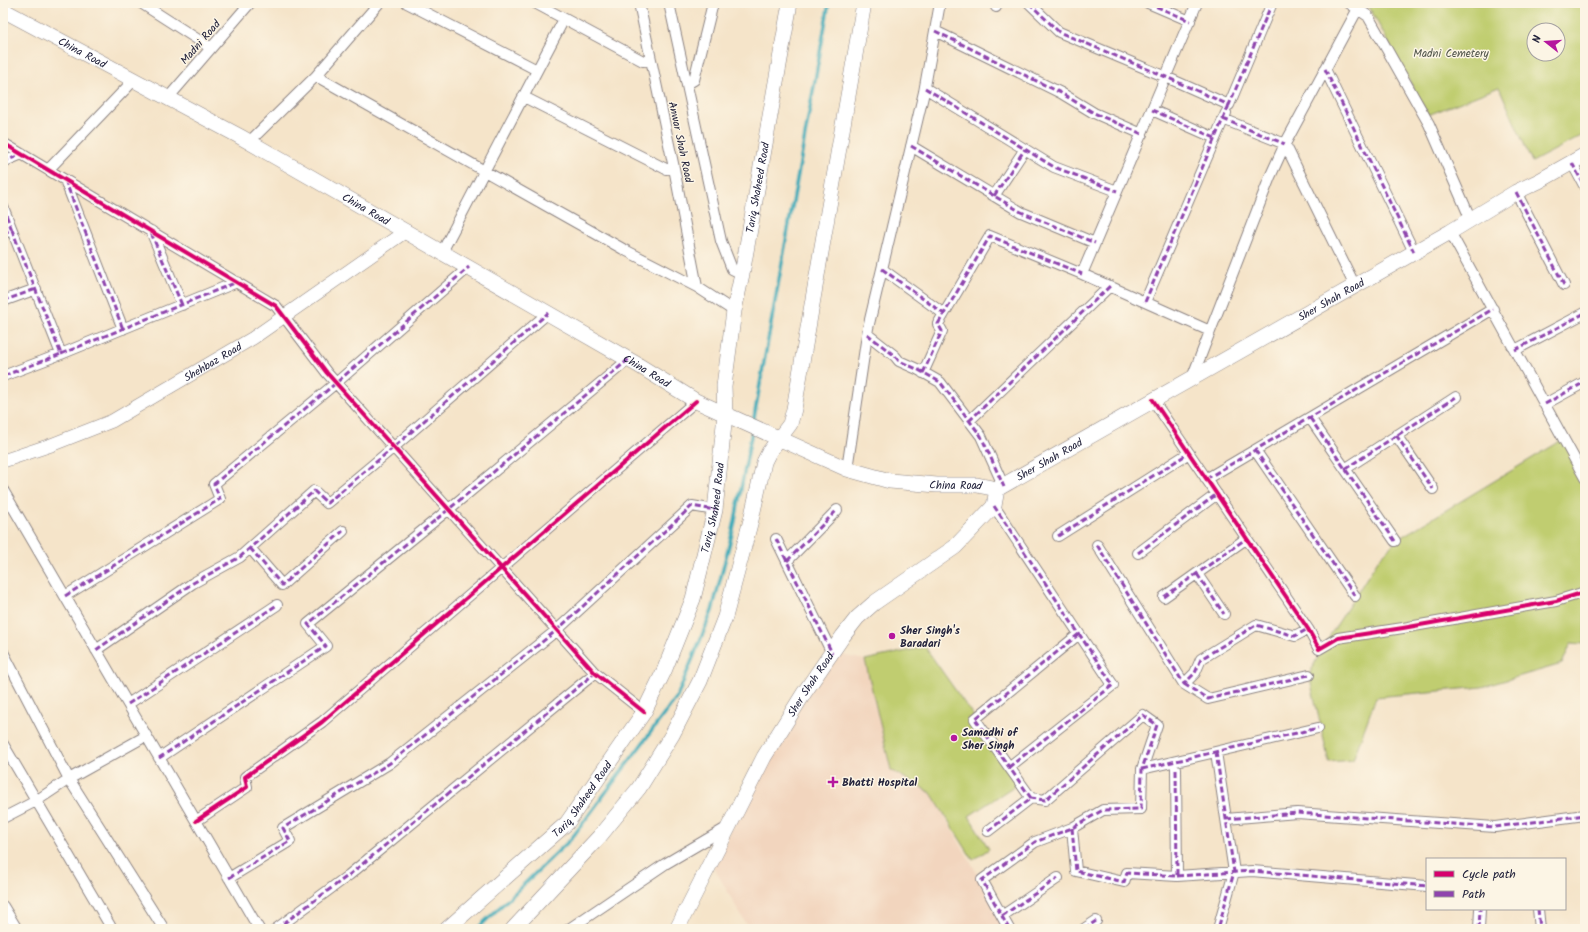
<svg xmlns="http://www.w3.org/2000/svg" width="1588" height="932" font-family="Kalam,sans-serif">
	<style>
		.built { fill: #f2d5be }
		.green { fill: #c0cd6f; stroke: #717855; fill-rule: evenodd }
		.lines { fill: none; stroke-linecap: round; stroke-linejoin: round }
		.stream { stroke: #3cabb9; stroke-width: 3.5 }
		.minor-casing { stroke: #8c8382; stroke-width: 12 }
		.tertiary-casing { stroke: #8c8382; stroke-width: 14 }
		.secondary-casing { stroke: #8c8382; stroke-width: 16 }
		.minor { stroke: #fff; stroke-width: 10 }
		.tertiary { stroke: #fff; stroke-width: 13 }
		.secondary { stroke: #fff; stroke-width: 15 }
		.quiet { stroke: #8e44ad; stroke-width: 3; stroke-dasharray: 6 3; stroke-linecap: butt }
		.cycleway-casing { stroke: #fcf5e5; stroke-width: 6 }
		.cycleway { stroke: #d6006c; stroke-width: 4 }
		.poi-dot { fill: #b5179e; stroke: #fcf5e5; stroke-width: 1.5 }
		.labels { text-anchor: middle; stroke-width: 3; stroke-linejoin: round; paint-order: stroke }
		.street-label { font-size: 11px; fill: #22223b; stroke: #fcf5e5 }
		.park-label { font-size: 11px; fill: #51554b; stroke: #fcf5e5 }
		.poi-label { font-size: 11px; font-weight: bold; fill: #22223b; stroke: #fcf5e5; text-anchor: start }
	</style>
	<rect width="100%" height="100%" fill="#fcf5e5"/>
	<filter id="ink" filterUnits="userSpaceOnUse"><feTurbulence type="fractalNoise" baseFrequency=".025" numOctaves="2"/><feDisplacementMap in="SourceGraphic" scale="8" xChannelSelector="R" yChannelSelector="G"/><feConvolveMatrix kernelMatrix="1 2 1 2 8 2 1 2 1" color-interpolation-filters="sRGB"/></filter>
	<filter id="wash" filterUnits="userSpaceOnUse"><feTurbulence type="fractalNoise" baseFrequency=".012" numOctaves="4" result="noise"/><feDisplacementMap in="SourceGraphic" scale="16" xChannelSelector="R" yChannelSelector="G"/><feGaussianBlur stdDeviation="0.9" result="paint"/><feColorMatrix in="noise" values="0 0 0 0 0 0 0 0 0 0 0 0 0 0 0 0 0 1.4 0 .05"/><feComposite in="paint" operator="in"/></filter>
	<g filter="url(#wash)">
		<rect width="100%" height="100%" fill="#f5e4c9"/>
		<!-- built -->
		<path class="built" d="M832,653l33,7 26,110 40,23 78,136h-260l-36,-63 59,-118z"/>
		<!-- green -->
		<path class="green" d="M1370,3h215v131l-53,28 -33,-75 -71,28 -59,-108zM1534,30h24v24h-24z
			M1564,439l21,39v166l-14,-1 -9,21 -80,23 -106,10 -23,63 -24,2 -20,-87 13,-27 58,-91 18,-18z
			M925,647l95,135 -51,34 20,33 -16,11 -42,-67 -40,-23 -26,-110z"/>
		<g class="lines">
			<!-- stream -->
			<path class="stream" d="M753,423l76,-420
				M477,929l94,-90 106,-142 35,-86 22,-85 18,-95"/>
		</g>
	</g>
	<g filter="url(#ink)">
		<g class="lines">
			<defs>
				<path id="minor" d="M141,3l70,45
					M407,3l130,67
					M535,3l108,58 8,-1
					M639,3l35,165 23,119
					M669,3l52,238 11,28 10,5
					M1029,3l30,29 107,45 63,28 43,-102
					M1148,3l42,18
					M1349,3l19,13 61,108 42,96
					M996,7l1,-4
					M935,31l126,62 33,20 48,21
					M1325,69l89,183
					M316,76l307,173 74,38 37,24
					M687,84l7,-4 19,-77
					M925,88l129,79 63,24
					M524,97l142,72 8,-1
					M168,98l82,-95
					M1152,110l63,28
					M1223,119l62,25 70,142
					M249,142l67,-66 63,-73
					M3,143l273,163 51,67 268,300 49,39
					M911,146l110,66 74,31
					M3,162l19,-8
					M1572,163l13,24
					M48,170l86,-90
					M65,180l58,149
					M1516,192l48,93
					M994,196l31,-47
					M3,207l9,23
					M151,231l31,74
					M1450,232l135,246
					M3,233l9,-3 49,124 -58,22
					M442,252l122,-233
					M882,269l62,45
					M1082,274l115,-271
					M3,301l33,-12
					M1145,302l81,-189
					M867,334l28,22 4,5 18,8 23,13 41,54 23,51
					M1515,350l70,-37
					M61,354l176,-72
					M923,373l19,-42 -4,-7 52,-88 92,38 128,57
					M1192,378l78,-201 15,-33 76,-141
					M1153,400l155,229 11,20 19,-11 65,-10 153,-27 29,-9
					M1545,404l40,-22
					M1310,418l85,123
					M969,421l141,-135
					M1396,435l37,54
					M1255,450l100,146
					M847,469l21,-141 56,-236 16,-89
					M1345,469l111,-72
					M1206,479l287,-170
					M3,490l256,439
					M994,506l119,179 -104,82
					M1058,536l131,-83
					M776,539l56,114
					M1097,545l87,139 11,-11 6,-14 55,-34 39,11 13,-7
					M250,548l32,37 61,-54
					M1138,553l79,-59
					M787,561l50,-51
					M1197,574l27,40
					M65,596l155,-97 -6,-15 122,-101 133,-116
					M1164,597l83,-59
					M96,650l97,-67 47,-26 74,-66 13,12 67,-56 154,-134
					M3,652l66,127 95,150
					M1184,684l24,15 101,-24
					M128,704l149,-99
					M3,744l109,185
					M1216,752l18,120 -16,57
					M159,758l167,-112 -18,-22 141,-115 180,-150
					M1142,769l176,-41
					M3,818l33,-17 33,-22 77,-43
					M1226,819l71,-6 198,14 90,-12
					M196,821l51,-34 -2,-10 77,-55 374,-321
					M1072,828l4,43 48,11 3,-9 50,3 -1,-108
					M988,831l43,-33 -56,-79 104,-85
					M1177,876l75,-5 175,15
					M229,878l61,-37 -7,-13 107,-65 167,-133 135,-124 23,4
					M3,906l14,23
					M1538,909l2,20
					M1002,916l56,-38
					M276,929l73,-54 246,-202
					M569,929l96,-65 63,-37
					M1009,929l-27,-49 53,-38 37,-14 31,-18 38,-1 1,-40 15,-44 -14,-10 -98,85 -14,-2
					M1084,929l12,-8
					M1479,929l1,-20"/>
				<g id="tertiary">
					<path id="s1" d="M3,461l48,-16 61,-24 141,-83 153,-107"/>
				</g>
				<g id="secondary">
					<path id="s2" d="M3,10l236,126 399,229 58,36 151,68 43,12 47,4h40l20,4"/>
					<path id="s3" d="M997,489l453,-257 66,-40 23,-11 46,-26"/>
					<path id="s4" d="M447,929l120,-106 77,-111 20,-41 29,-72 22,-89 10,-95 -1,-29 10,-75 8,-37 48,-271"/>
					<path d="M513,929l86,-92 40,-49 33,-53 28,-54 25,-64 26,-97 13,-58 5,-10 21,-28 4,-15 70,-406"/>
					<path id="s5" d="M677,929l87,-172 40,-64 39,-57 14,-18 17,-15 81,-56 39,-41 3,-17"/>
				</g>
			</defs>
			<!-- minor casing -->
			<use href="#minor" class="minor-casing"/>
			<!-- tertiary casing -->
			<use href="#tertiary" class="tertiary-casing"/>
			<!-- secondary casing -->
			<use href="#secondary" class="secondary-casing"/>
			<!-- minor -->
			<use href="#minor" class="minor"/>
			<!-- tertiary -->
			<use href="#tertiary" class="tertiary"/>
			<!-- secondary -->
			<use href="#secondary" class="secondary"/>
			<!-- quiet -->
			<path class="quiet" d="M1029,3l30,29 107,45 63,28 43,-102
				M1148,3l42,18
				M996,7l1,-4
				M935,31l126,62 33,20 48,21
				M1325,69l89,183
				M925,88l129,79 63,24
				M1152,110l63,28
				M1223,119l62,25
				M911,146l110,66 74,31
				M3,162l19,-8
				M1572,163l13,24
				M65,180l58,149
				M1516,192l48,93
				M994,196l31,-47
				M3,207l9,23
				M3,233l9,-3 49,124 -58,22
				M151,233l31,72
				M882,269l62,45
				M3,301l33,-12
				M1145,302l84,-197
				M867,334l28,22 4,5 18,8 23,13 41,54 23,51
				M1515,350l70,-37
				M61,354l176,-72
				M923,373l19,-42 -4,-7 52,-88 92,38
				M1545,404l40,-22
				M1310,418l85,123
				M969,421l141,-135
				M1396,435l37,54
				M1255,450l100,146
				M1345,469l111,-72
				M1206,479l287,-170
				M994,506l119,179 -104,82
				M1058,536l131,-83
				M776,539l56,114
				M1097,545l87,139 11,-11 6,-14 55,-34 39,11 13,-7
				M250,548l32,37 61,-54
				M1138,553l79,-59
				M787,561l50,-51
				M1197,574l27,40
				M65,596l155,-97 -6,-15 122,-101 133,-116
				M1164,597l83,-59
				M96,650l97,-67 47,-26 74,-66 13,12 67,-56 154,-134
				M1184,684l24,15 101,-24
				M128,704l149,-99
				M1216,752l18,120 -16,57
				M159,758l167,-112 -18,-22 141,-115 180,-150
				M1142,769l176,-41
				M1226,819l71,-6 198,14 90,-12
				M1072,828l4,43 48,11 3,-9 50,3 -1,-108
				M988,831l43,-33 -56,-79 104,-85
				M1177,876l75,-5 175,15
				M229,878l61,-37 -7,-13 107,-65 167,-133 135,-124 23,4
				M1538,909l2,20
				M1002,916l56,-38
				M575,925l8,4
				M276,929l73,-54 246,-202
				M1009,929l-27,-49 53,-38 37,-14 31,-18 38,-1 1,-40 15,-44 -14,-10 -98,85 -14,-2
				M1084,929l12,-8
				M1479,929l1,-20"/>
			<defs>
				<path id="cycleway" d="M3,143l273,163 51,67 268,300 49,39
					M1153,400l155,229 11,20 19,-11 65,-10 153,-27 29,-9
					M196,821l51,-34 -2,-10 77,-55 374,-321"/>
			</defs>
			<!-- cycleway casing -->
			<use href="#cycleway" class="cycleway-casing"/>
			<!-- cycleway -->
			<use href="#cycleway" class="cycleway"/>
		</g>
	</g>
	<!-- markers -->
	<g class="poi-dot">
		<circle cx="892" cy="636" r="4"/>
		<circle cx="954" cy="738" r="4"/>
		<path d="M831 776h4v4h4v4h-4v4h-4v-4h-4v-4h4z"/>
	</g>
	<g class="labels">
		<!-- street labels -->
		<g class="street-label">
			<text transform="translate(200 42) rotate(-49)" y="4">Madni Road</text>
			<text dy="4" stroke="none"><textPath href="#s2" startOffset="90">China Road</textPath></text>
			<text transform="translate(681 142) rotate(78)" y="4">Anwar Shah Road</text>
			<text dy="4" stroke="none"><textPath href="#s4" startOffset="836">Tariq Shaheed Road</textPath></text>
			<text dy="4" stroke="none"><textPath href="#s2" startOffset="414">China Road</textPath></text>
			<text dy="4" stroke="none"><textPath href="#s3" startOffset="384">Sher Shah Road</textPath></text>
			<text dy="4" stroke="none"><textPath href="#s1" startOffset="233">Shehbaz Road</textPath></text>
			<text dy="4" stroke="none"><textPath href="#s2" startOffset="738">China Road</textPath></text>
			<text dy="4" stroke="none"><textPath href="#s3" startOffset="60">Sher Shah Road</textPath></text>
			<text dy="4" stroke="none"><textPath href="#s2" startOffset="1072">China Road</textPath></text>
			<text dy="4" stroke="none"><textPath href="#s4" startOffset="512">Tariq Shaheed Road</textPath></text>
			<text dy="4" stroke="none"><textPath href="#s5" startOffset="279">Sher Shah Road</textPath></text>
			<text dy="4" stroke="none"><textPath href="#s4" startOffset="188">Tariq Shaheed Road</textPath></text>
		</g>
		<!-- park labels -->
		<g class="park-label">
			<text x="1451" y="57">Madni Cemetery</text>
		</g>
		<!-- poi labels -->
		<g class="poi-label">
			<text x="900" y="634">Sher Singh's<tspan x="900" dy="13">Baradari</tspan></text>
			<text x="962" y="736">Samadhi of<tspan x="962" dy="13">Sher Singh</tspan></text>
			<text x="842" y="786">Bhatti Hospital</text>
		</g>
	</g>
	<!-- margin -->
	<rect width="1588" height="932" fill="none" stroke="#fcf5e5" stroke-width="16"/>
	<!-- legend -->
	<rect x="1426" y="858" width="140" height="52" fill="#fcf5e5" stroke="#a5a1a1"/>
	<rect x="1434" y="871" width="20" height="6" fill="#d6006c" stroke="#a5a1a1"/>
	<text x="1462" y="878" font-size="12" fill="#22223b">Cycle path</text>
	<rect x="1434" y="891" width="20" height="6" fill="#8e44ad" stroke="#a5a1a1"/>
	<text x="1462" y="898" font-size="12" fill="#22223b">Path</text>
	<!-- north arrow -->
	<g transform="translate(1546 42) rotate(287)"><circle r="19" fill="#fcf5e5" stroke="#a5a1a1"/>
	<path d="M0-3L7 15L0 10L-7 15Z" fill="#b5179e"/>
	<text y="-6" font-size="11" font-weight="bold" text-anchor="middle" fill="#22223b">N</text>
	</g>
</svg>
